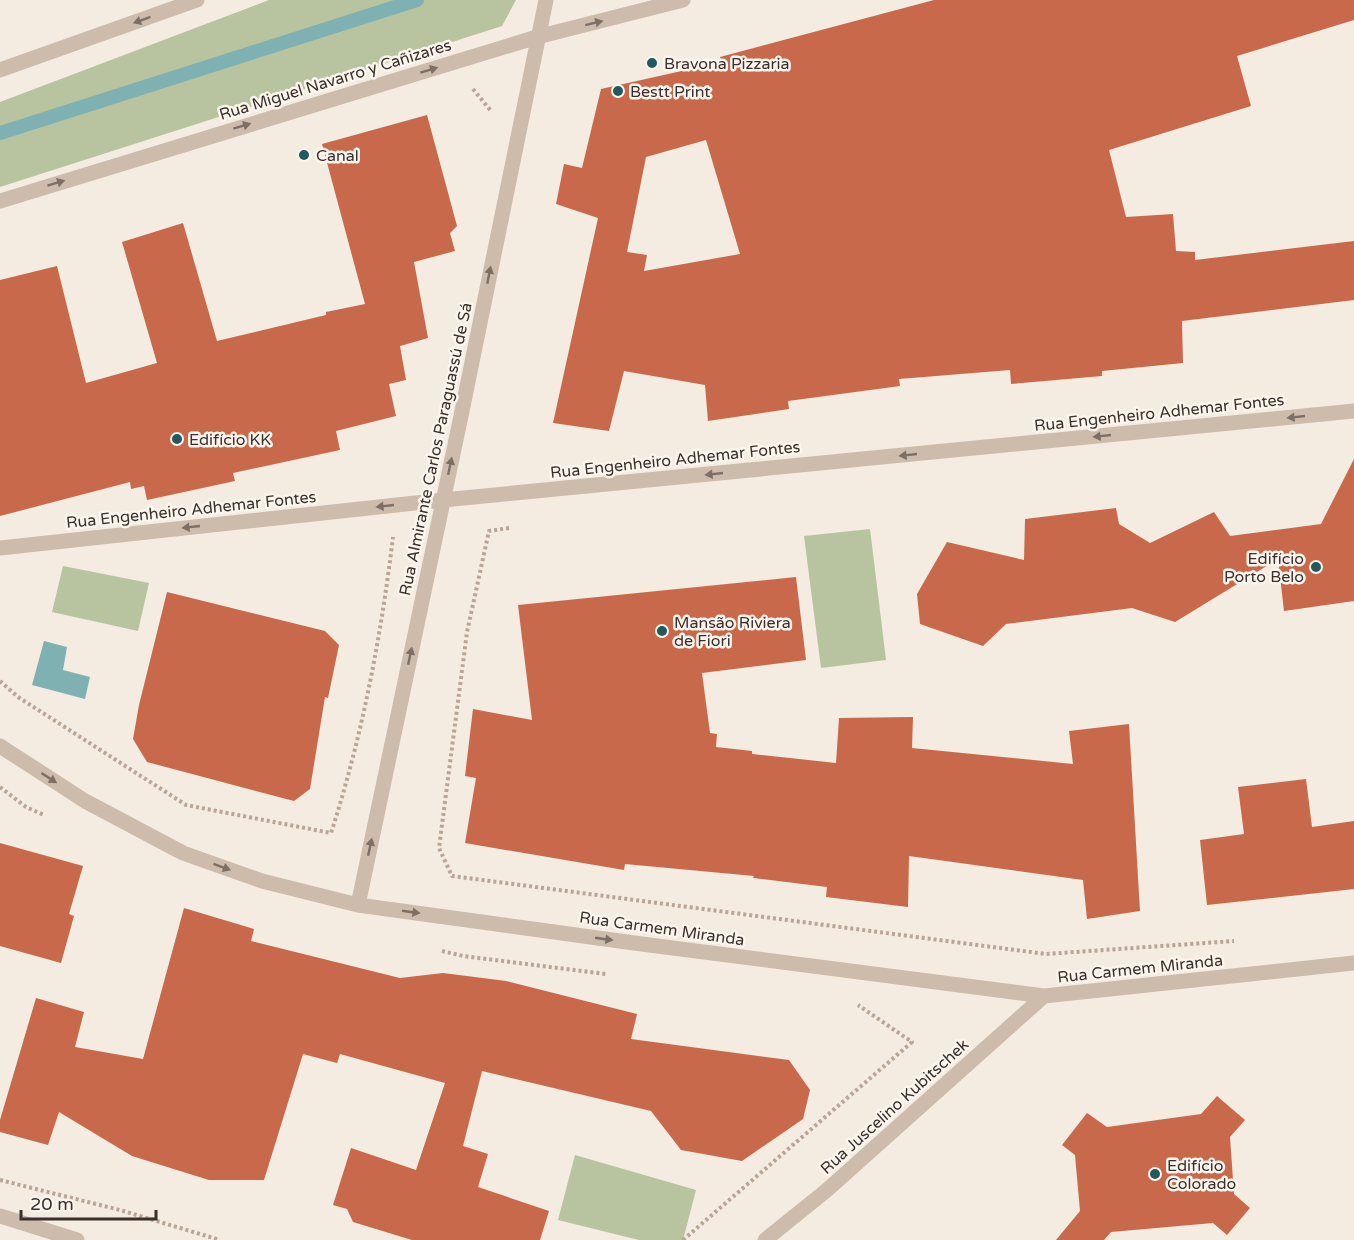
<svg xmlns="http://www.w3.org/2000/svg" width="1354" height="1240" font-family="'Varela Round',sans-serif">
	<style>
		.green { fill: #b8c4a0 }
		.water { fill: #7fb0b2 }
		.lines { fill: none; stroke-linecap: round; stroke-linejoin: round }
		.stream { stroke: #7fb0b2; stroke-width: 14 }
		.building { fill: #c8694b; fill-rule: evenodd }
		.path { stroke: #b9a596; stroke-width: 4; stroke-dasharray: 3 3; stroke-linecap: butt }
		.minor { stroke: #cdbbac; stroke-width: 15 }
		.oneway { fill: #7d6f65 }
		.poi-dot { fill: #1f5a5e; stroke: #fbf5ee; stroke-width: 2 }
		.labels { text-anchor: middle; stroke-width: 5; stroke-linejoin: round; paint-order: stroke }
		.poi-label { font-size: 16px; fill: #3b302b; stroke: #fbf5ee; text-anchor: start }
		.street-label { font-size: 16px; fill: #3b302b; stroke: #fbf5ee }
	</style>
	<rect width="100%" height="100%" fill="#f4ebe1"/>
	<!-- green -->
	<path class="green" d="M269,0h247l-14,26 -502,161v-85z
		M870,529l16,131 -65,8 -17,-132z
		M63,566l86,17 -11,48 -86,-19z
		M575,1155l121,35 -13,50h-44l-81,-20z"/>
	<!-- water -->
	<path class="water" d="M44,641l23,6 -4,23 27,7 -5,22 -53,-14z"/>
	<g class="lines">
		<!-- stream -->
		<path class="stream" d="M0,133l417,-133"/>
	</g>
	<!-- building -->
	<path class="building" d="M934,0h420v20l-117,36 14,50 -142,44 17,67 47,-3 3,37 19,1v8l159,-19v59l-172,21 1,42 -81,8v5l-91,8 -1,-14 -111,9 1,7 -112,15 1,8 -81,12 -3,-36 -81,-14 -15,60 -56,-8 45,-205 -42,-14 8,-40 18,4 19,-79 121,-27 -2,-5zM706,140l34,114 -96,17 3,-16 -20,-3 19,-95z
		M427,115l30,111 -7,7 5,18 -41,11 14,76 -28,8 6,34 -17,4 7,32 -60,15 4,19 -107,23 2,8 -88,19 -3,-14 -13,3 -1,-7 -130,34v-236l57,-14 29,117 71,-20 -35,-121 61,-19 34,118 109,-26v-3l39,-8 -43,-160z
		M1354,459v142l-70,10 -6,-52 -103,63 -43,-14 -126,16 -23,22 -63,-22 -3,-30 30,-52 77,18 1,-41 91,-11 3,16 31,19 64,-31 16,24 91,-12z
		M796,577l10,83 -104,13 8,60 7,1 -1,13 36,4v3l84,9 3,-45 74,-1 -1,31 161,16 -4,-33 60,-7 11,187 -53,8 -4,-39 -174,-24 -1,51 -82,-10 1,-10 -74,-9 1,-2 -129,-12 -1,6 -159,-27 11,-65 -11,-2 8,-67 59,11 -14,-115z
		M167,592l158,39 14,14 -11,53 -3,-1 -15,92 -16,12 -147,-39 -14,-23 6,-34z
		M1306,779l6,48 42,-6v68l-147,16 -7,-65 44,-6 -6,-47z
		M0,843l83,23 -14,48 5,2 -13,47 -61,-17z
		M184,908l70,21 -3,12 149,37 43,-5 63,8 131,33 -6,25 158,21 21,30 -7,29 -61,42 -61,-11 -30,-39 -169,-40 -19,75 25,8 -10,33 71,24 -9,29h-128l-59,-18 -6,-13 -14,-4 18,-57 65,22 29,-87 -105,-29 -3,9 -34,-9 -39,126h-55l-77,-24 -73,-44 -11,33 -48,-13v-12l36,-122 48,14 -9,35 68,12z
		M1217,1096l28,24 -15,17 4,57 16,14 -23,27 -14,-12 -102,9 -7,8h-48l24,-29 -5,-56 -13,-10 25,-32 20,14 94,-13z"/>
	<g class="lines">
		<!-- path -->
		<path class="path" d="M473,89l18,22
			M509,528l-20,3 -22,101 -28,216 13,28 594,78 188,-13
			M0,681l18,16 168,108 145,28c31,-96 50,-196 62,-296
			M0,787l26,20 18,8
			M442,951l21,5 143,18
			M0,1180l120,30 100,30
			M683,1240l229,-198 -54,-37"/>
		<!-- minor -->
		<path class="minor" d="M0,70l197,-70
			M0,201l537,-164 146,-37
			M0,548l443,-48 911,-89
			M0,746l85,55 98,52 79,28 96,24 276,38 410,53 310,-33
			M358,905l103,-489 85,-416
			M0,1216l77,24
			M765,1240l62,-50 217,-194"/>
	</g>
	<!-- one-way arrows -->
	<defs><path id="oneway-solid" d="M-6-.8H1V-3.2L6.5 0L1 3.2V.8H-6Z" transform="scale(1.5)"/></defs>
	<g class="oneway">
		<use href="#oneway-solid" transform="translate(142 20) rotate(160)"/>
		<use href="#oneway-solid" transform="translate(594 23) rotate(-14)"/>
		<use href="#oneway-solid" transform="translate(429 70) rotate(-17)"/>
		<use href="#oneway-solid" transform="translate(242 126) rotate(-17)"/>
		<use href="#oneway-solid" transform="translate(56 183) rotate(-17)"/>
		<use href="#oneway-solid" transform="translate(489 275) rotate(-79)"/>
		<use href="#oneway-solid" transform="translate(1296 417) rotate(174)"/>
		<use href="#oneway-solid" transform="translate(1102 436) rotate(174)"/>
		<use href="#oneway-solid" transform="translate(908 455) rotate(174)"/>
		<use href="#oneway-solid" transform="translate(450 466) rotate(-78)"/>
		<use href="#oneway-solid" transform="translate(714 474) rotate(174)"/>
		<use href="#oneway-solid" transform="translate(385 506) rotate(174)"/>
		<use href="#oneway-solid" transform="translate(191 527) rotate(174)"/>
		<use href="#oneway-solid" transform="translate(410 656) rotate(-78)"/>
		<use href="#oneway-solid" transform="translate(49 778) rotate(33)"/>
		<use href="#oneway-solid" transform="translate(370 847) rotate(-78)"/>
		<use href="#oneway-solid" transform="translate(222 867) rotate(20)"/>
		<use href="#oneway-solid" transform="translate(411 912) rotate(8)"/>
		<use href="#oneway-solid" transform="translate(604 939) rotate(8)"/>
	</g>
	<!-- markers -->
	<g class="poi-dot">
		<circle cx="652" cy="63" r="6"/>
		<circle cx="618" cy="91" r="6"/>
		<circle cx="304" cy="155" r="6"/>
		<circle cx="177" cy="439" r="6"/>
		<circle cx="1316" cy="567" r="6"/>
		<circle cx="662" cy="631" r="6"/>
		<circle cx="1155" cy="1174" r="6"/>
	</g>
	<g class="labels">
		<!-- poi labels -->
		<g class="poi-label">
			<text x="664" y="69">Bravona Pizzaria</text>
			<text x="630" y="97">Bestt Print</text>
			<text x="316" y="161">Canal</text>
			<text x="189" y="445">Edifício KK</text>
			<text x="1304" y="564" text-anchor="end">Edifício<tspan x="1304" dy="18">Porto Belo</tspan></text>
			<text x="674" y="628">Mansão Riviera<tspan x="674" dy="18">de Fiori</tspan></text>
			<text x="1167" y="1171">Edifício<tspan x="1167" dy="18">Colorado</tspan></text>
		</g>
		<!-- street labels -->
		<g class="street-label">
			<text transform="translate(335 79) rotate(-17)" y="6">Rua Miguel Navarro y Cañizares</text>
			<text transform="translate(1159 412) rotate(-6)" y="6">Rua Engenheiro Adhemar Fontes</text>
			<text transform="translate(435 449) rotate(-78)" y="6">Rua Almirante Carlos Paraguassú de Sá</text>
			<text transform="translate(675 459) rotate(-6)" y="6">Rua Engenheiro Adhemar Fontes</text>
			<text transform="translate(191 509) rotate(-6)" y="6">Rua Engenheiro Adhemar Fontes</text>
			<text transform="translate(662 928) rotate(8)" y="6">Rua Carmem Miranda</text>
			<text transform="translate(1140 968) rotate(-6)" y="6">Rua Carmem Miranda</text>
			<text transform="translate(894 1106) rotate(-42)" y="6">Rua Juscelino Kubitschek</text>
		</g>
	</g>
	<!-- scale -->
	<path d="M21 1210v9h135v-9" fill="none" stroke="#3b302b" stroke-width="3"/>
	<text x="30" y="1210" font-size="18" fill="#3b302b" stroke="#fbf5ee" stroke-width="4.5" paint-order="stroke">20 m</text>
</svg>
